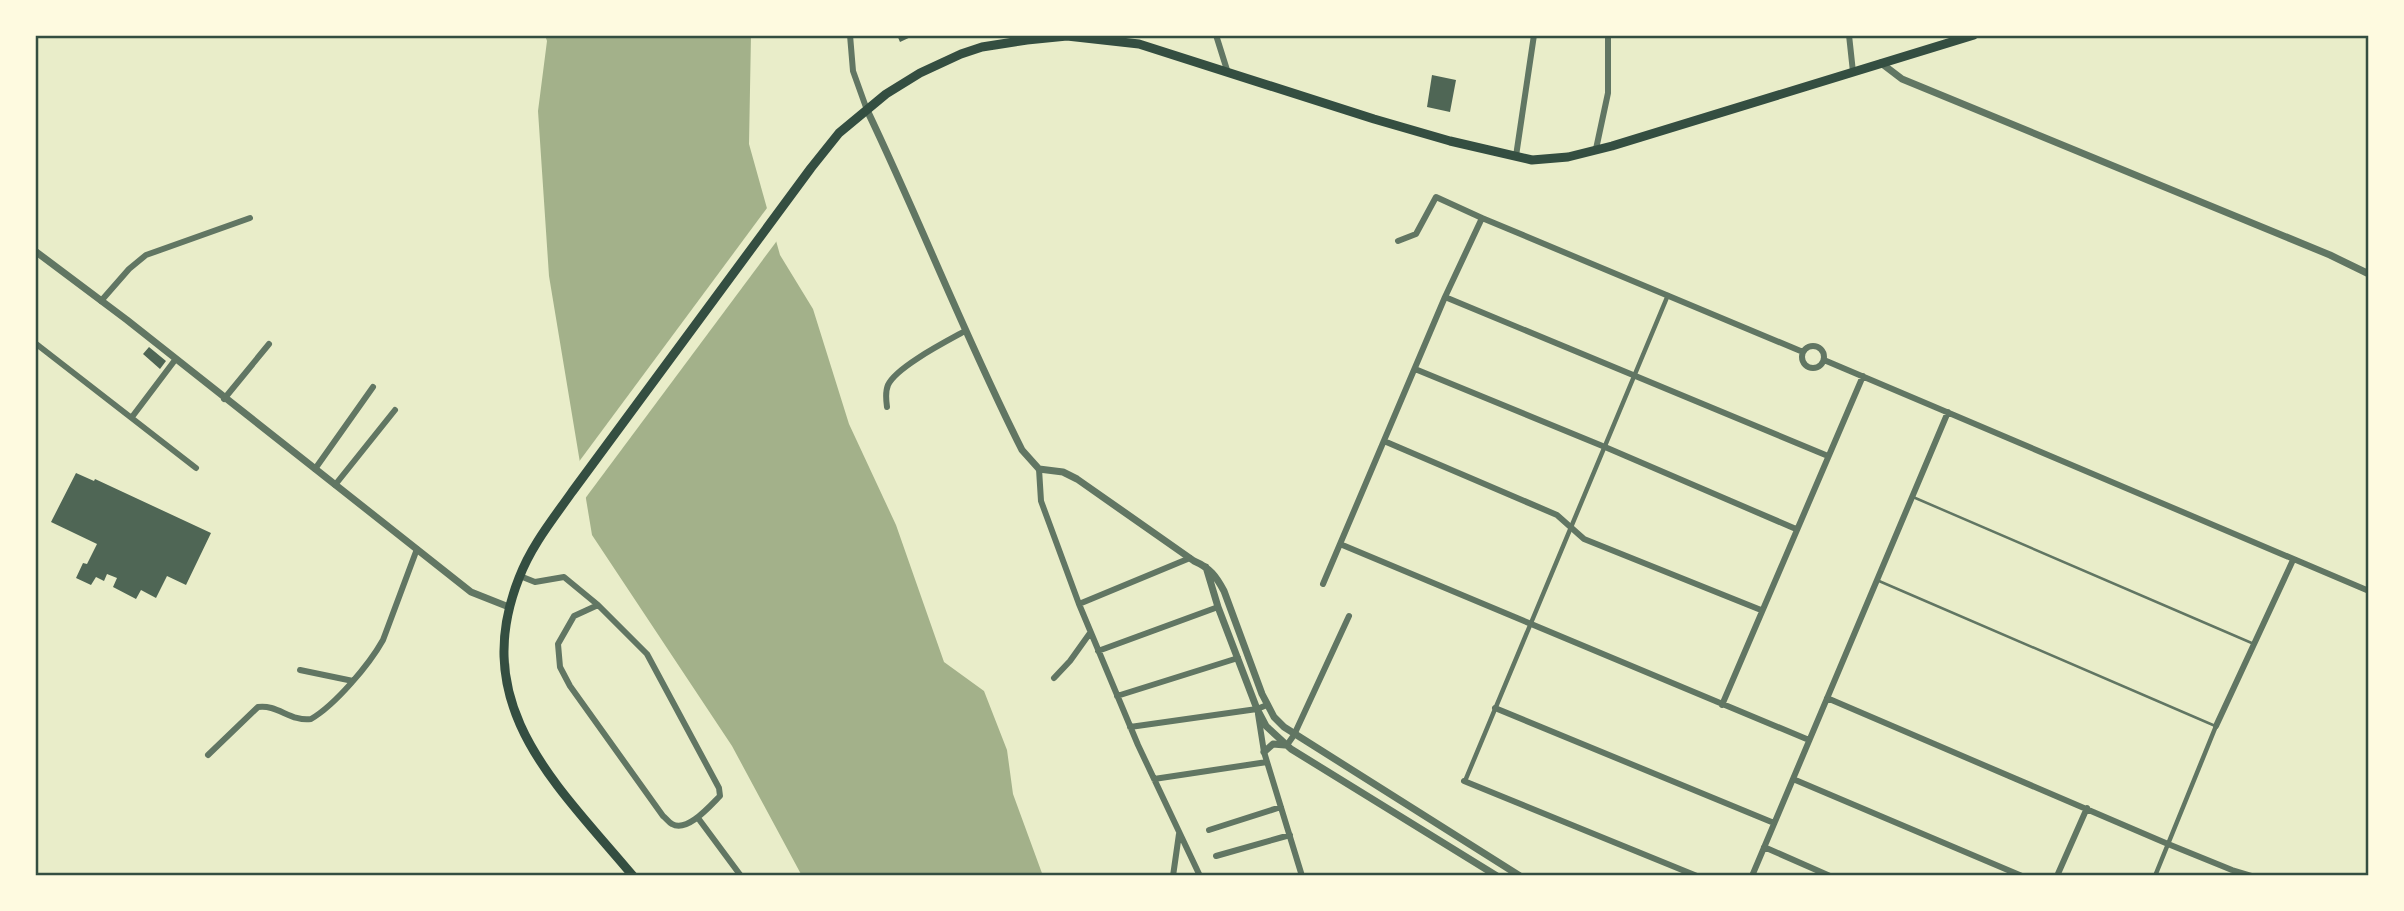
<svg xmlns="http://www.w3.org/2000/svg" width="2404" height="911" font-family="'DejaVu Sans',sans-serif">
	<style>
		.water { fill: #a3b18a }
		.pier { fill: #e9edc9 }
		.building { fill: #4f6655 }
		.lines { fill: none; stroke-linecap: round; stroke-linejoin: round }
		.service { stroke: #617663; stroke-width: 2.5 }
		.pedestrian { stroke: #617663; stroke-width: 4.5 }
		.minor { stroke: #617663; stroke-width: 6 }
		.tertiary { stroke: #617663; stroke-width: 7 }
		.primary { stroke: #344e41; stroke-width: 9 }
		.neatline { fill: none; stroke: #344e41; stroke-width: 2.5 }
	</style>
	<rect width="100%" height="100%" fill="#e9edc9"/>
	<!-- water -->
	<path class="water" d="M545,35h206l-2,109 31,111 33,54 36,115 47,101 48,137 40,29 23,59 6,44 30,82h-241l-70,-130 -140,-211 -43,-259 -11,-165 9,-70z"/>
	<!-- pier -->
	<path class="pier" d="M770,204l9,34 -195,262 -6,-37z"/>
	<!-- building -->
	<path class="building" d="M897,35h18l-15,7z
		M1432,75l24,5 -6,32 -23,-5z
		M149,347l17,14 -6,8 -17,-15z
		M76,473l18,8 1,-2 116,54 -25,52 -19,-9 -11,22 -15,-8 -5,9 -23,-12 4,-9 -10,-4 -3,7 -8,-4 -5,8 -15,-7 7,-15 4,1 10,-20 -46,-22z"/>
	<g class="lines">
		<!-- service -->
		<path class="service" d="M1913,497l341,147
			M1879,581l334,144"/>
		<!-- pedestrian -->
		<path class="pedestrian" d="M1465,781l203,-486
			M2155,876l61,-150"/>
		<!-- minor -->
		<path class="minor" d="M850,35l3,36 14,39
			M1216,35l11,35
			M1849,35l4,37
			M1596,149l12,-56v-58
			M1516,156l18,-121
			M1398,241l18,-7 20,-37 46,21 321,134
			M1445,297l383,159
			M101,301l28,-32 17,-14 104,-37
			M35,343l161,125
			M1802 357a11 11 0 1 1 22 0a11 11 0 1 1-22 0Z
			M1824,360l545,231
			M1415,369l190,78 191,82
			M224,399l45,-55
			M887,407c-1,-7 -2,-15 1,-22 8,-18 59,-44 77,-54
			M132,417l43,-57
			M1384,441l173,74 27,24 177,71
			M315,469l58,-82
			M1039,469l2,32 38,103 59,141 62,131
			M335,485l60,-75
			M1340,544l469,196
			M520,576l15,6 29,-5 34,28 49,49 72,134 1,8c-10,10 -33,37 -48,28 -4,-2 -6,-6 -9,-8l-93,-130 -10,-19 -2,-23 16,-28 24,-11
			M1323,584l122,-287 37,-79
			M1079,604l111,-46
			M1098,651l120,-44
			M300,670l53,11
			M1054,678l16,-17 20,-28
			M1117,696l121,-38
			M1827,698l341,146 64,26 20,6
			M1722,705l141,-329
			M1495,708l279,115
			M1258,714l6,38 38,124
			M2216,726l77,-166
			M1130,727l127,-18 10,-4
			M1287,745l7,-10 55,-119
			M208,755l50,-48c19,-3 33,15 53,12 24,-14 58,-54 72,-79l34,-91
			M1154,779l113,-17
			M1793,779l229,97
			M1464,781l233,95
			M698,818l43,58
			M1209,830l72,-23
			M1764,847l66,29
			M1216,856l74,-21
			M1173,876l6,-42
			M1752,876l196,-464
			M2057,876l30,-68"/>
		<!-- tertiary -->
		<path class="tertiary" d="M1881,63l21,16 428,176 39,19
			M867,110c54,113 99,229 155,340l17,19 24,3 14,7 117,82c16,7 22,15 30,30l38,103 12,23 10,10 236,149
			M35,251l92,69 344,272 38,15
			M1206,567l12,40 39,102 9,17 25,23 206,127
			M1264,752l9,-8 12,1"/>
		<!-- primary -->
		<path class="primary" d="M633,876c-76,-91 -165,-169 -114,-298 12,-32 34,-59 53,-86l239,-324 28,-35 47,-39 34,-21 41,-19 21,-7 45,-7 40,-4 72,8 235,75 76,22 82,19 36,-3 44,-11 362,-111"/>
	</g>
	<!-- border -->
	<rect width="2404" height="911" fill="none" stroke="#fefae0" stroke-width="74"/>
	<rect x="37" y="37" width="2330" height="837" class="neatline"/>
</svg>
